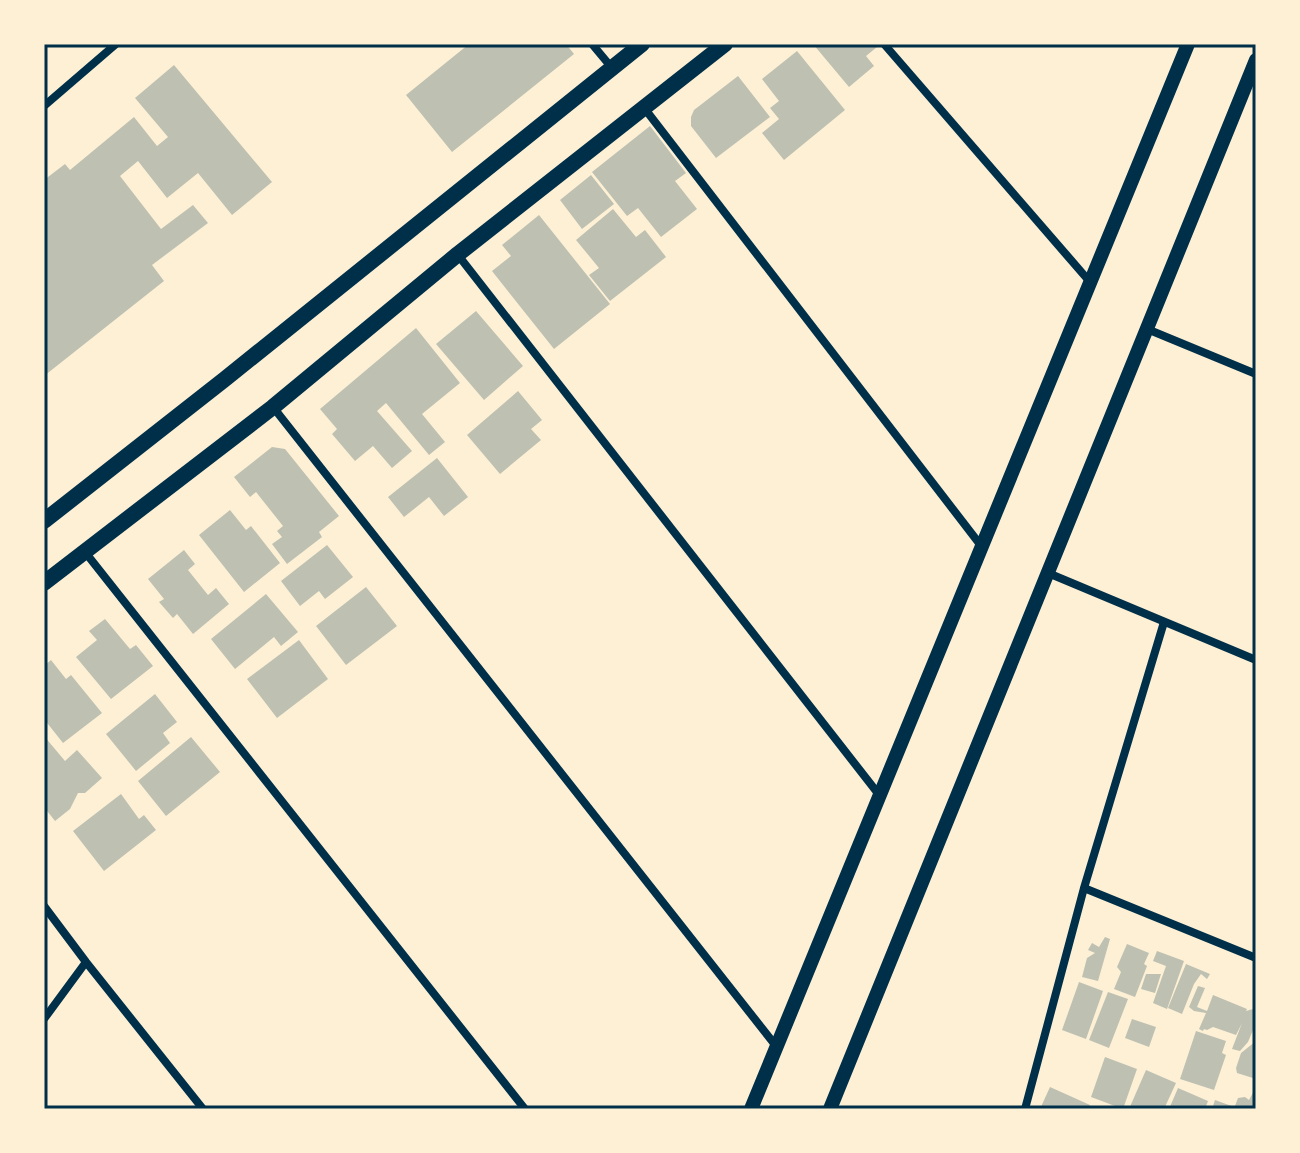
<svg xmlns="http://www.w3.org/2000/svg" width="1300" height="1153" font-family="Mulish,sans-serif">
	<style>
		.building { fill: #bec0b2 }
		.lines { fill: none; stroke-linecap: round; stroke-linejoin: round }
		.minor { stroke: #003049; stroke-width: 8 }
		.tertiary { stroke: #003049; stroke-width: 14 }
		.secondary { stroke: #003049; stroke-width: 16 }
		.neatline { fill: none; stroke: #003049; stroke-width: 3 }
	</style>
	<rect width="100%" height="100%" fill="#fdf0d5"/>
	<!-- building -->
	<path class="building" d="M469,44h97l8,10 -122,98 -46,-57z
		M813,44h61l3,3 -11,9 8,10 -25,21z
		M797,51l48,59 -61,50 -22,-27 17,-14 -9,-11 9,-7 -17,-22z
		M174,65l98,117 -40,33 -34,-42 -31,25 -29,-37 -18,15 41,53 32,-24 15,18 -56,42 12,16 -120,95v-196l21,-16 5,6 64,-53 23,29 11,-9 -33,-39z
		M738,76l32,41 -54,41 -25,-32v-9l3,-7z
		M650,126l36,47 -11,8 22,28 -36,28 -23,-29 -11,8 -35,-44z
		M591,175l23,29 -32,25 -22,-29z
		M613,209l23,28 9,-7 21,27 -56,44 -21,-26 10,-7 -23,-28z
		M539,215l71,89 -56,45 -62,-78 19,-15 -9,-11z
		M476,311l47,55 -39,34 -48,-56z
		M416,328l44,55 -38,31 23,28 -16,13 -43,-52 -9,8 35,40 -20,17 -19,-22 -18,15 -23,-27 5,-5 -17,-20z
		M518,391l24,29 -11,9 10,11 -41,34 -33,-39z
		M272,447l13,2 54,67 -20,16 3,5 -35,27 -15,-20 10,-7 -5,-6 6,-5 -27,-34 -6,5 -16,-20z
		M437,458l31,39 -24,19 -15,-19 -25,20 -16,-20z
		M230,510l16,20 5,-4 29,37 -36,29 -45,-57z
		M327,545l26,32 -28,22 -6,-8 -19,15 -19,-25z
		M184,550l11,14 -7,6 20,25 8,-7 13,16 -36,30 -16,-20 -4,4 -14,-16 5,-3 -16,-20z
		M366,587l31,39 -51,39 -30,-39z
		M266,594l32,38 -17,14 -7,-9 -39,32 -24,-30z
		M105,619l25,30 6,-4 17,21 -42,33 -35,-42 21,-17 -8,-9z
		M299,640l29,39 -51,39 -30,-39z
		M51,660l15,19 5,-4 31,38 -39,30 -19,-24v-53z
		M155,694l22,28 -14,11 7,10 -34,28 -30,-37z
		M44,736l21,25 12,-11 25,28 -17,15h-7l-8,16 -15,12 -11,-14z
		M191,737l29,35 -54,44 -28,-35z
		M121,794l18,25 5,-4 12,15 -52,41 -31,-40z
		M1105,937l5,2 -12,42 -16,-4 5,-19 8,-5 -7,-3 4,-7 7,4z
		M1127,944l22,9 -5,11 3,2 -12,31 -21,-8 7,-17 -4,-5z
		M1157,951l27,10 -17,48 -14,-6 13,-37 -13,-5z
		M1186,964l24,10 -3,5 -6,-5 -7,10 -12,30 -14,-6z
		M1146,974h15l-6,19 -14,-4z
		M1079,982l24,9 -17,48 -24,-9z
		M1198,986l7,2 -8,19 10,4 6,-16 34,14 -1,2 7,-2 3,3v11l-8,19 -8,9 -8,-2 10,-26 -6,12 -23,-8 -6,3 -3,-1 -1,2 -4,-2 7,-16 -12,-2 -5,-4z
		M1108,992l20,7 -19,49 -20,-8z
		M1132,1019l24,8 -7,20 -24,-9z
		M1196,1031l30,10 -4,12 4,2 -12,35 -34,-11z
		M1256,1041v38l-19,-6 -1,-5 5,-15z
		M1105,1057l32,12 -14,40 -32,-12z
		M1146,1070l30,13 -12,26h-35z
		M1050,1087l40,18 -1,4h-49z
		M1256,1087v18l-6,4h-38l3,-9 22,8 -2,-2 3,-8 7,-1 4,3z
		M1178,1088l30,13 -3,8h-36z"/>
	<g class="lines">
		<!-- minor -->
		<path class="minor" d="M592,44l20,24
			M884,44l206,238
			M44,106l72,-62
			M645,109l337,438
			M458,255l422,541
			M1147,329l109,45
			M273,407l503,639
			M85,552l440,557
			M1048,573l208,87
			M1084,888l172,70
			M44,906l42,56 117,147
			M44,1019l42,-57
			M1025,1109l59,-221 80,-266"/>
		<!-- tertiary -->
		<path class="tertiary" d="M751,1109l437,-1065
			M830,1109l426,-1049"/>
		<!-- secondary -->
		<path class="secondary" d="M44,521l181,-142 417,-335
			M44,583l229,-176 185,-153 267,-210"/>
	</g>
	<!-- border -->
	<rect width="1300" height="1153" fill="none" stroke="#fdf0d5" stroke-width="92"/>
	<rect x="46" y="46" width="1208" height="1061" class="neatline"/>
</svg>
